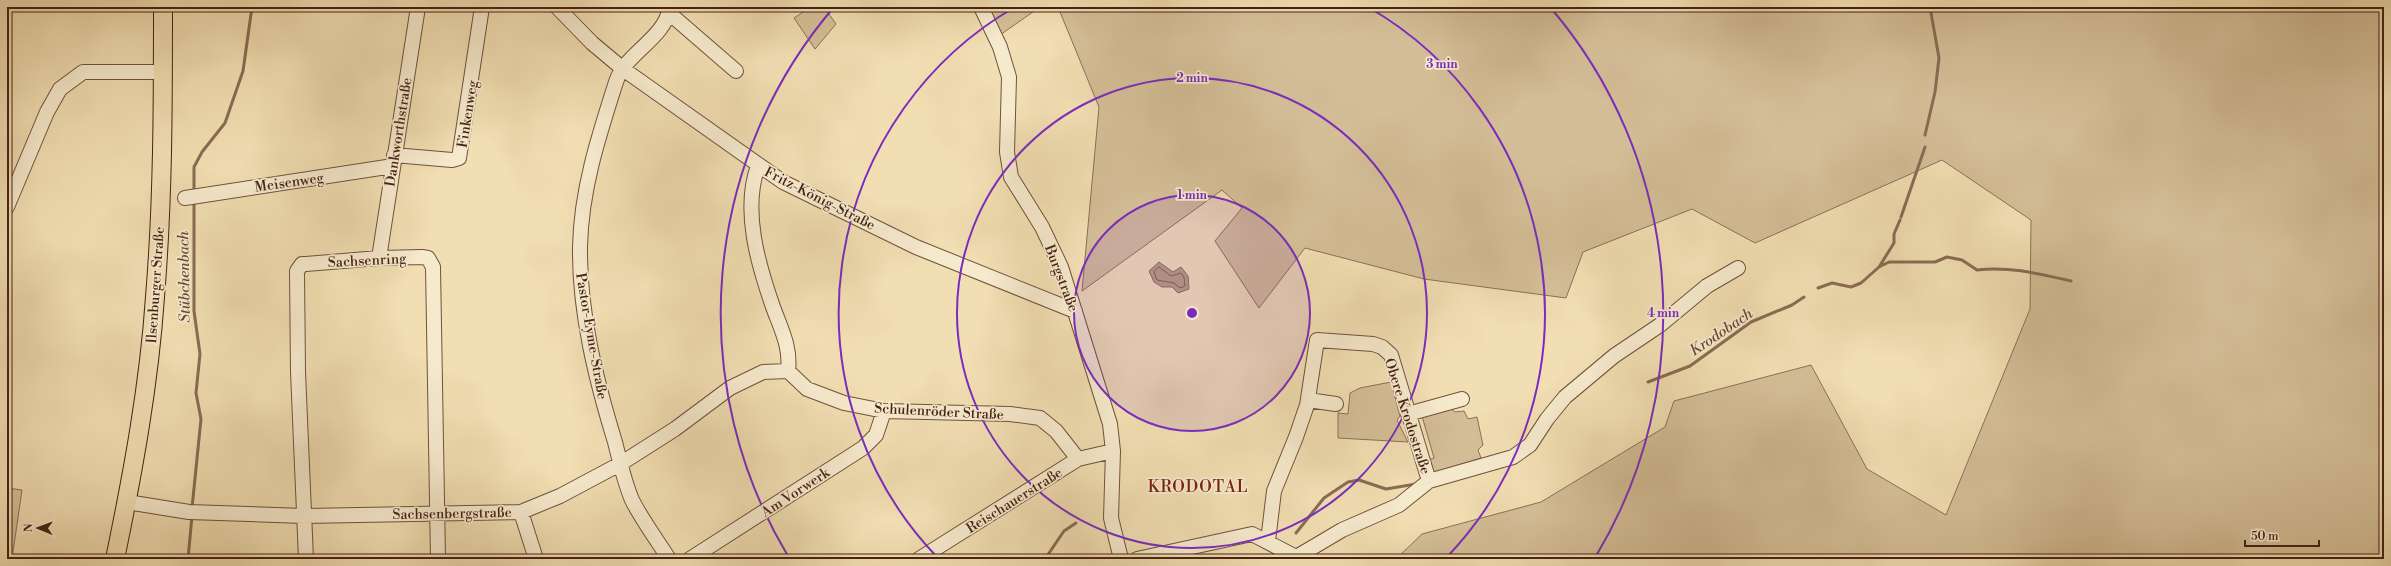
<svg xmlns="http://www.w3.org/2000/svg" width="2391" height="566" font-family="'Libre Bodoni',serif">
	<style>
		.green { fill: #d4be97; stroke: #8d7056 }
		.water { fill: #b79e7d; stroke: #8a6c53 }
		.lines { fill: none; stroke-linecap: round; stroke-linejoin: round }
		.shore { stroke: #7e6049; stroke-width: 1 }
		.stream { stroke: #8a6c53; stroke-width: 3 }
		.minor-casing { stroke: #71513c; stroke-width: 16 }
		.major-casing { stroke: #462215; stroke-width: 20 }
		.minor { stroke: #f6eacd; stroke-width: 14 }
		.major { stroke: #f1deb2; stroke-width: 18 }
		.ring { fill: none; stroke: #7b2cbf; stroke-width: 2 }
		.labels { text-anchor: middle; stroke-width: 3.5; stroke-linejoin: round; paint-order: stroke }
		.street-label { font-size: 14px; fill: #462215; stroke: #f6eacd }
		.water-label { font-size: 15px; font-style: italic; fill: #684734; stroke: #f6eacd }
		.quarter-label { font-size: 16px; letter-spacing: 1px; fill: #7a1f14; stroke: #f6eacd }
		.centre { fill: #7b2cbf; stroke: #f6eacd; stroke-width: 2 }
		.ring-label { font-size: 12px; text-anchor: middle; font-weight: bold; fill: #7b2cbf; stroke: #f6eacd; stroke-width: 3.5; stroke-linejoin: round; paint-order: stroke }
	</style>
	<rect width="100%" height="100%" fill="#f1deb2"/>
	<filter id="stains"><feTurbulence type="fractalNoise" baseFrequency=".005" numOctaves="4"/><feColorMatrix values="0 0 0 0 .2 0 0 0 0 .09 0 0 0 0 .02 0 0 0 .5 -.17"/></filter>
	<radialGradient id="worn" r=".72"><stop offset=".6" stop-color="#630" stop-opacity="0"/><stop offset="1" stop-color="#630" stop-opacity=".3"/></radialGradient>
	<!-- green -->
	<path class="green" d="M811,7h13l12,17 -21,25 -21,-31z
		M986,7h54l-40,28z
		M1058,7h1326v552h-988l26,-25 119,-32 124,-75 9,-26 137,-36 56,104 79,46 84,-206 1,-89 -89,-60 -187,83 -63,-34 -109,43 -17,46 -142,-19 -119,-31 -46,60 -44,-67 27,-33 -20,-18 -140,101 17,-184z
		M1391,382l9,34 -3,4 11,22 -70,-4v-25l10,1 2,-21 10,-5z
		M1449,407l6,5 9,-1 4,8 9,-2 6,28 -5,5 3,8 -52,16 -3,-13 8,-3 -12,-42z
		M7,488l15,2 -10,69h-5z"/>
	<!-- water -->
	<path class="water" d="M1159,262l14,10 8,-5 7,9 1,13 -11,4 -6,-6h-10l-8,-5 -5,-11z"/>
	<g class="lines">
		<!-- shore -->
		<path class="shore" d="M1159,267l12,9 10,-3 3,4 1,9 -5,2 -6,-5 -17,-3 -3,-8z"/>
		<!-- stream -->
		<path class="stream" d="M1925,135l10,-43 4,-34 -9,-51
			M194,194v-27l8,-15 23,-29 18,-52 9,-64
			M1901,217l24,-70
			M1879,267l15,-24v-9l6,-14
			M1818,288l14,-5 19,4 10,-4 18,-16 10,-5h46l12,-5 15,3 15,10c32,-4 63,4 94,11
			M1648,382l42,-16 61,-44 41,-17 12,-8
			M192,508l9,-89 -5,-26 4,-39 -6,-43v-110
			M1296,533l28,-35 24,-16 11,-2 27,9 30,-5
			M188,559l4,-43
			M1045,559l19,-28 12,-8"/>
		<defs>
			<path id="minor" d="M557,7l35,36 31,26 160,113 133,65 159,64
				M981,7l19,40 9,30 -2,75 4,25 31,50 19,40 49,157 3,27 -2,67 10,41
				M669,13l67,58
				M394,155l58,5 7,-2 23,-151
				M758,166c-16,44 0,98 15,141 8,22 18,40 15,64l19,18 37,14 40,8 126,3 30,4 16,13 22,28
				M185,198l208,-32
				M7,207l40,-95 13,-23 23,-17h80
				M379,258l39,-251
				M1308,400l28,4
				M1408,414l54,-15
				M127,502l62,10 115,4 217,-4 39,-16 60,-32 55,-35 55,-41 33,-16 25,-1
				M521,512l15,47
				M1268,541l6,-50 22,-54 11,-32 10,-65 56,4 9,3 9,8 38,126
				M306,559l-8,-187 -1,-101 5,-7h4l73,-6 43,-1 6,1 5,9 5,292
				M669,559c-12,-19 -27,-39 -37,-59 -8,-19 -12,-38 -17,-58 -19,-62 -36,-130 -35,-195 1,-57 19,-112 36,-165 9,-29 49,-43 54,-75
				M690,559l173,-111 13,-13 8,-24
				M919,559l159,-100 35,-8
				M1137,559l115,-25 44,23
				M1293,559l49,-29 57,-25 30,-24 84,-24 17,-12 17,-26 18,-22 49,-41 46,-31 47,-39 31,-18"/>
			<path id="major" d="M115,559c18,-87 34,-174 40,-262 8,-97 8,-193 8,-290"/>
		</defs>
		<!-- minor casing -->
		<use href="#minor" class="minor-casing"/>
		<!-- major casing -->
		<use href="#major" class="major-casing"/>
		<!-- minor -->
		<use href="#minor" class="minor"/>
		<!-- major -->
		<use href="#major" class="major"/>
	</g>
	<!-- distance rings -->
	<circle cx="1192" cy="313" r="118" fill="#7b2cbf" fill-opacity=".12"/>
	<g class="ring">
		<circle cx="1192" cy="313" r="118"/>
		<circle cx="1192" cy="313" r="235"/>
		<path d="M938 558A353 353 0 0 1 1015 7M1368 7A353 353 0 0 1 1446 558"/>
		<path d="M788 556A471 471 0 0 1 834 7M1550 7A471 471 0 0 1 1596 556"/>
	</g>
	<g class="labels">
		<!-- street labels -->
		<g class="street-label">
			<text transform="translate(467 114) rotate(-81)" y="5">Finkenweg</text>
			<text transform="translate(398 132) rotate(-81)" y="5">Dankworthstraße</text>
			<text transform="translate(289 182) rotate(-8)" y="5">Meisenweg</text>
			<text transform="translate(820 198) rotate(27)" y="5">Fritz-König-Straße</text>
			<text transform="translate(367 260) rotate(-3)" y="5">Sachsenring</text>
			<text transform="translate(1062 278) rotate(69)" y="5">Burgstraße</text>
			<text transform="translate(155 285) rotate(-86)" y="5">Ilsenburger Straße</text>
			<text transform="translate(592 336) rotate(80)" y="5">Pastor-Eyme-Straße</text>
			<text transform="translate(939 411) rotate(3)" y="5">Schulenröder Straße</text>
			<text transform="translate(1408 416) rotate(72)" y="5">Obere Krodostraße</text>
			<text transform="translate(795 492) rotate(-33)" y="5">Am Vorwerk</text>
			<text transform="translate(1014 500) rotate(-32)" y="5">Reischauerstraße</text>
			<text transform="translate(452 513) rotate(-1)" y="5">Sachsenbergstraße</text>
		</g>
		<!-- water labels -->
		<g class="water-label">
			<text transform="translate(184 277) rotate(-91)" y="5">Stübchenbach</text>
			<text transform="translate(1721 332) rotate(-34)" y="5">Krodobach</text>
		</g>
		<!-- quarter labels -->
		<g class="quarter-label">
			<text x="1198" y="492">KRODOTAL</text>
		</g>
	</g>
	<circle cx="1192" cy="313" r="6" class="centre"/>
	<g class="ring-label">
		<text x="1442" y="68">3 min</text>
		<text x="1192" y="82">2 min</text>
		<text x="1192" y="199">1 min</text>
		<text x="1663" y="317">4 min</text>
	</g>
	<!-- margin -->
	<rect width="2391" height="566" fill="none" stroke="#f1deb2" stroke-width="24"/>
	<rect x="8" y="8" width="2375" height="550" fill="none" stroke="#462215" stroke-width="2"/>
	<rect x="12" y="12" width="2367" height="542" fill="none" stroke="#462215"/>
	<!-- north arrow -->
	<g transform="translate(38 528) rotate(271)" stroke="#f6eacd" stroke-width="3" paint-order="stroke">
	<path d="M0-3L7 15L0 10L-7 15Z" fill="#462215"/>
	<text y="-6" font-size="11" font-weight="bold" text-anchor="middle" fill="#462215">N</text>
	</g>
	<!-- scale -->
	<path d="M2245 540v6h74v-6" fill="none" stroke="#462215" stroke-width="2"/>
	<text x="2251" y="540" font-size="12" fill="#462215" stroke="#f6eacd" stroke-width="3" paint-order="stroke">50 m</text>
	<rect width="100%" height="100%" filter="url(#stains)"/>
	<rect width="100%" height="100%" fill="url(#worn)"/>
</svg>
